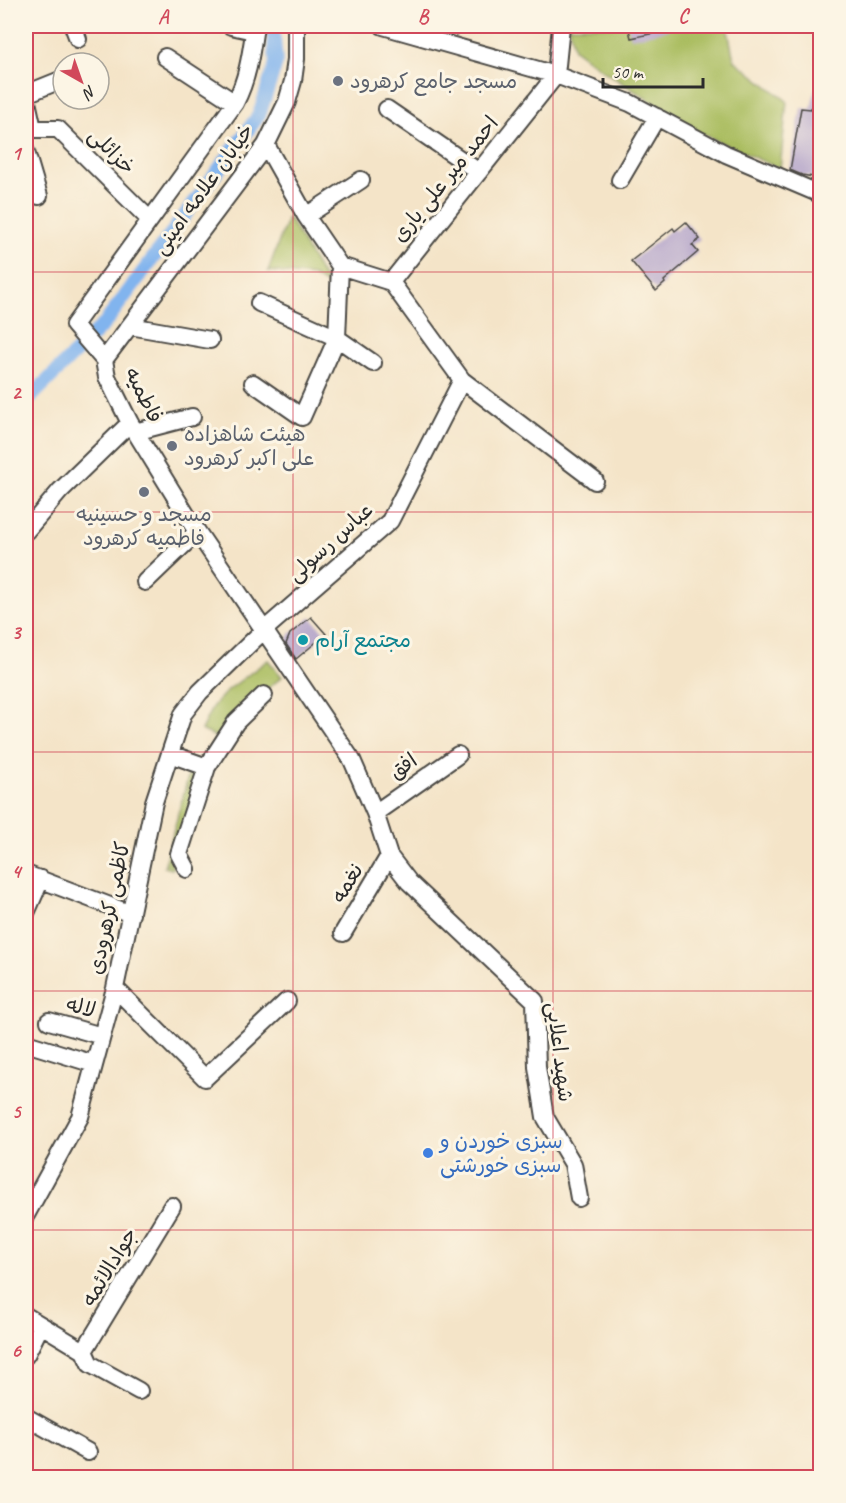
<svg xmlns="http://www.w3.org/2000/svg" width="846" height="1503" font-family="Caveat,'Playpen Sans Arabic',sans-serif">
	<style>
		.grass { fill: url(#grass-tufts); stroke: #6a7446; stroke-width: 1.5 }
		.park { fill: #aabd61; stroke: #6a7446; stroke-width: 1.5 }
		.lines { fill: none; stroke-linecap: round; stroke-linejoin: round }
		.canal { stroke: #81b4ee; stroke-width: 14 }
		.building { fill: #af9fc8 }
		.minor-casing { stroke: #494743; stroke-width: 20 }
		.minor { stroke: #fff; stroke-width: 16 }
		.grid { fill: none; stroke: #d1495b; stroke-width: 1.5; stroke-opacity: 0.55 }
		.worship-dot { fill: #6b7280; stroke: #fcf5e5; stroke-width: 2 }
		.culture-dot { fill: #0f9aa8; stroke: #fcf5e5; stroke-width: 2 }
		.shop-dot { fill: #3f7fe0; stroke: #fcf5e5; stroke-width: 2 }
		.labels { text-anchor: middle; stroke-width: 6; stroke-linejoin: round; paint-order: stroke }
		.worship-label { font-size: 21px; fill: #5b616d; stroke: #fcf5e5; text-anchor: start }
		.street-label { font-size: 21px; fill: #2b2b2b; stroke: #fcf5e5 }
		.culture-label { font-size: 21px; fill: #0d838f; stroke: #fcf5e5; text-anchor: start }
		.shop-label { font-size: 21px; fill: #366cbe; stroke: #fcf5e5; text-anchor: start }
		.neatline { fill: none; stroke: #d1495b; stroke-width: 2 }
		.grid-label { font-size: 20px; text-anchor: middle; font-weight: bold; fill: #d1495b }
	</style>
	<defs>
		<pattern id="grass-tufts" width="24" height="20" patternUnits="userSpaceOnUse" patternTransform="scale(1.5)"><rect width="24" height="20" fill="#aabd61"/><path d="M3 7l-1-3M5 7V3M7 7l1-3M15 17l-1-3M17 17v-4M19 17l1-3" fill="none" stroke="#8b9a50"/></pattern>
	</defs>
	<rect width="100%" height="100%" fill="#fcf5e5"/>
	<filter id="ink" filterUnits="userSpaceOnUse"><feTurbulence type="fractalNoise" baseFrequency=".0167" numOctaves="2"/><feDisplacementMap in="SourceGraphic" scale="12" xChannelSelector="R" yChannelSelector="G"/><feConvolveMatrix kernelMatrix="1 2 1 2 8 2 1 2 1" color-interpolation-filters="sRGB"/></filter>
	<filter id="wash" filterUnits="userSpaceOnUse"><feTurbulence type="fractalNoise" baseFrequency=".008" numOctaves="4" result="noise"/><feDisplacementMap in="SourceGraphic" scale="24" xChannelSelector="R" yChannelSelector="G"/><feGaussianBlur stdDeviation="1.35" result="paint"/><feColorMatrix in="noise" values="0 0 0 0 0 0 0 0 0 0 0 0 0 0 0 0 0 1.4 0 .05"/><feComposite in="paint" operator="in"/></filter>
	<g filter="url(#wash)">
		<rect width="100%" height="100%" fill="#f4e4c8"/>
		<!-- grass -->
		<path class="grass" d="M190,770l10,2 -28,97 -8,-2z"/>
		<!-- park -->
		<path class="park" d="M569,26h158l7,34 53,41 -7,68 -80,-36 -95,-61 -31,-23z
			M288,217l41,70 -16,-11 -45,-5z
			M268,660l14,17 -48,39 -16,22 -17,-8 12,-24 15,-16z"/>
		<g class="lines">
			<!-- canal -->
			<path class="canal" d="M26,402l79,-79 154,-208 17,-52 -3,-37"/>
		</g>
		<g id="blocks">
			<!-- building -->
			<path class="building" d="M628,26h40l1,4 -38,8z
				M815,88h5v90l-18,-3 -12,-5 11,-62 10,1z
				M686,222l14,17 -8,6 6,7 -34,29 1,2 -9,8 -25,-30 42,-33 2,3z
				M311,617l15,17 -30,25 -10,-15 4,-10z"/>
		</g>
	</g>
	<g filter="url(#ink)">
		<use href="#blocks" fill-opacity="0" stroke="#494743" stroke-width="1.5"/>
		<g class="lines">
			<defs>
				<path id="minor" d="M73,26l5,13
					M231,26l23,5
					M255,26c-4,27 -7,52 -20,77l-161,222 30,35 3,17 23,46 62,101 160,236 23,53 14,43 20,26 126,119 2,66 8,50 28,47 6,34
					M383,26l173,49 74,28 96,51 94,40
					M165,57l70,46
					M26,94l37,-15
					M26,97l7,32h25l92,91
					M387,109l92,63
					M266,145l40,71 34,50 51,16 71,98 133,101
					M26,152l13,44
					M620,180l37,-63
					M306,216l55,-36
					M391,282l165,-207 5,-49
					M259,303l78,35 36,25
					M130,326l80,14
					M104,360l162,-215 21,-43 6,-21 3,-22v-33
					M253,383l49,34 35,-79 3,-72
					M135,432l57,-15
					M26,531l34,-40 70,-68
					M145,582l52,-50
					M170,754l37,13
					M375,813l83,-58
					M187,869l-8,-15 28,-87 29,-45 28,-27
					M26,874l105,40
					M26,913l15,-34
					M343,933l46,-77
					M115,988l90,90 82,-77
					M49,1021l53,15
					M26,1043l68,21
					M26,1215l54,-98 35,-129 39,-186 29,-88 17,-22 64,-62 126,-109 72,-141
					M26,1316l58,35 6,13 49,27
					M84,1351l88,-145
					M26,1355l15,-30
					M26,1417l62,35"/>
			</defs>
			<!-- minor casing -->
			<use href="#minor" class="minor-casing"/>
			<!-- minor -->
			<use href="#minor" class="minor"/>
		</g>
	</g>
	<!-- grid -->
	<path class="grid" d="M293,26v1452M553,26v1452M26,272h794M26,512h794M26,752h794M26,991h794M26,1230h794"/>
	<!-- markers -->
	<g class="worship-dot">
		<circle cx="338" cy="81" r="6"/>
		<circle cx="172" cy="446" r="6"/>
		<circle cx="144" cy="492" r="6"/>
	</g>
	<circle class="culture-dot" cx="303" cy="640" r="6"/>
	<circle class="shop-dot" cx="428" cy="1153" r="6"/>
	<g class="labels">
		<!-- worship labels -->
		<g class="worship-label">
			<text x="350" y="88">مسجد جامع کرهرود</text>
			<text x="184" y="441">هیئت شاهزاده<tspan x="184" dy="24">علی اکبر کرهرود</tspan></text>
			<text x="144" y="521" text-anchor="middle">مسجد و حسینیه<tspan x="144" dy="24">فاطمیه کرهرود</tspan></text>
		</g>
		<!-- street labels -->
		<g class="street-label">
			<text transform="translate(112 151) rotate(45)" y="7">خزائلی</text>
			<text transform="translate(445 179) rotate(-51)" y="7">احمد میر علی یاری</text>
			<text transform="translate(203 189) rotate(-54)" y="7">خیابان علامه امینی</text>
			<text transform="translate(144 395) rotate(64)" y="7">فاطمیه</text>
			<text transform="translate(330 542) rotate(-42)" y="7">عباس رسولی</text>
			<text transform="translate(403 766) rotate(-35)" y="7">افق</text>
			<text transform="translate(347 883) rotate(-59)" y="7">نغمه</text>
			<text transform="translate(109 908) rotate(-78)" y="7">کاظمی کرهرودی</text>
			<text transform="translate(81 1007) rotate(15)" y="7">لاله</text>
			<text transform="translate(560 1052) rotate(83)" y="7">شهید اعلایی</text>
			<text transform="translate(109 1267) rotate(-59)" y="7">جوادالائمه</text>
		</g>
		<!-- culture labels -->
		<g class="culture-label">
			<text x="315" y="647">مجتمع آرام</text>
		</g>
		<!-- shop labels -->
		<g class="shop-label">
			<text x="440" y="1148">سبزی خوردن و<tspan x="440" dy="24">سبزی خورشتی</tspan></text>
		</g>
	</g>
	<!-- margin -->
	<rect width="846" height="1503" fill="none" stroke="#fcf5e5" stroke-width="66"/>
	<!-- north arrow -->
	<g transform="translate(81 81) rotate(140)"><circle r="28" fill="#fcf5e5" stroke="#a8a49b" stroke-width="1.5"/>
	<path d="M0-4.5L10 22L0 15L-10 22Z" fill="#d1495b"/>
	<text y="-9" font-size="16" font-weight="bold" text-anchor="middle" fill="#2b2b2b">N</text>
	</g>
	<!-- scale -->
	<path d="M603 78v9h100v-9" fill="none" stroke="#2b2b2b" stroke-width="3"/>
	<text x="612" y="78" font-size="18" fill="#2b2b2b" stroke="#fcf5e5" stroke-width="4.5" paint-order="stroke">50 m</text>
	<rect x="33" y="33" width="780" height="1437" class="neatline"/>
	<g class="grid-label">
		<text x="163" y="23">A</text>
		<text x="423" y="23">B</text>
		<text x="683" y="23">C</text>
		<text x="16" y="160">1</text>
		<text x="16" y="399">2</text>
		<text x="16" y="639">3</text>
		<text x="16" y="878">4</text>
		<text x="16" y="1118">5</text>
		<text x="16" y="1357">6</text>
	</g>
</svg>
